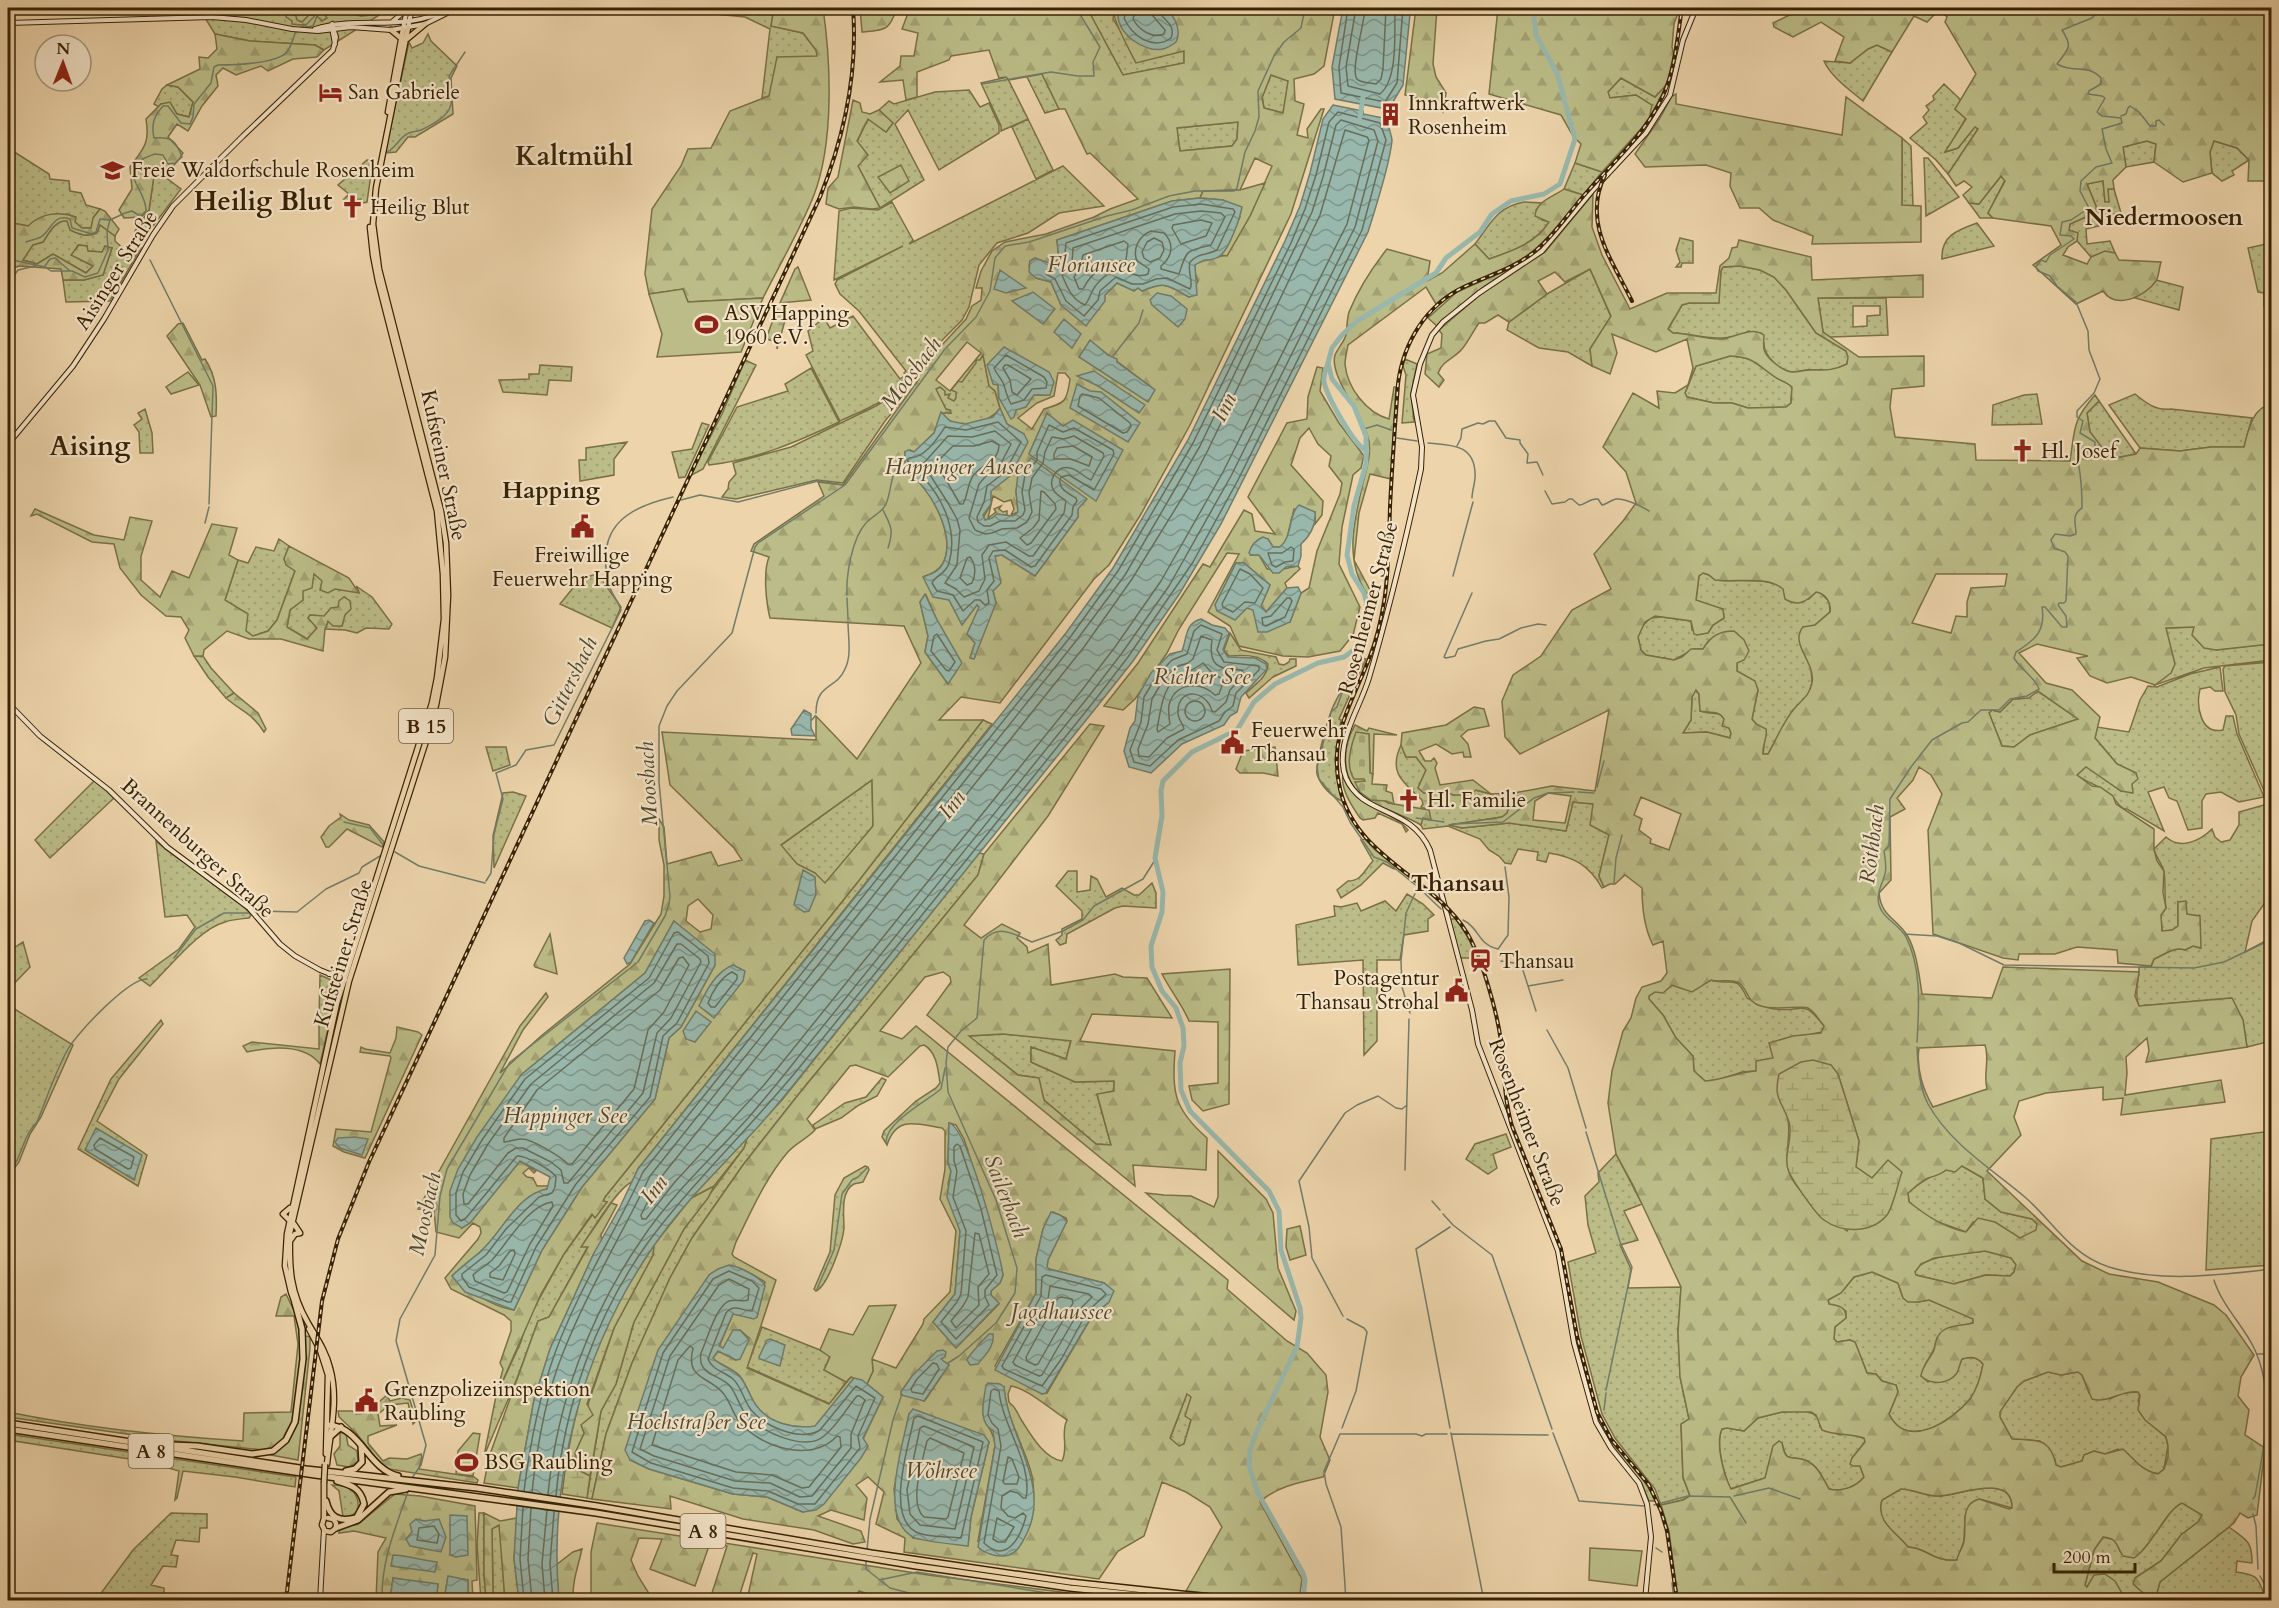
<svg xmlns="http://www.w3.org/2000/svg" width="2279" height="1608" font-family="Cardo,serif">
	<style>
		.grass { fill: url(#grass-dots); stroke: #7a7046; stroke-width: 1.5; fill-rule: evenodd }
		.forest { fill: url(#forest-firs); stroke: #7a7046; stroke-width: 1.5; fill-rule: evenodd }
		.wetland { fill: url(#wetland-marsh); stroke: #7a7046; stroke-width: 1.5 }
		.cemetery { fill: url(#cemetery-stones); stroke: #7a7046; stroke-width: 1.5 }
		.park { fill: #bbbc87; stroke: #7a7046; stroke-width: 1.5 }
		.water { fill: url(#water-waves); stroke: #727c69; stroke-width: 1.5 }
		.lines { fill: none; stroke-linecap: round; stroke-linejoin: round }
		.shore { stroke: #686e58; stroke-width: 1.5 }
		.stream { stroke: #727c69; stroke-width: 1.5 }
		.river { stroke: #99b8ad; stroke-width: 5 }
		.secondary-casing { stroke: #382304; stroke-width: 6 }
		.primary-casing { stroke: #382304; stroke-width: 7 }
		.motorway-casing { stroke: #382304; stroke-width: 8 }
		.secondary { stroke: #f3e3c8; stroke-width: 4 }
		.primary { stroke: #edd4ab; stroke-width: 4.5 }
		.motorway { stroke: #edd4ab; stroke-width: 5 }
		.rail-casing { stroke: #382304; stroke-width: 4 }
		.rail { stroke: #f3e3c8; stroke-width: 1.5; stroke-dasharray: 4.5; stroke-linecap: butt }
		.primary-bridge-casing { stroke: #382304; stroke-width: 7; stroke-linecap: butt }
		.primary-bridge { stroke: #edd4ab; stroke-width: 4.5 }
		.labels { text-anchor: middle; stroke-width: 4.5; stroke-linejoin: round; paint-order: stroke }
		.shield { fill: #f3e3c8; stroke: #705d3f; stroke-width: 1.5 }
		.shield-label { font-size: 20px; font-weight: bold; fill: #382304 }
		.poi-label { font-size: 21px; fill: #382304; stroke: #f3e3c8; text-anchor: start }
		.street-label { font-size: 21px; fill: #382304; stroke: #f3e3c8 }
		.water-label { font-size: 22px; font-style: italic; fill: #50482e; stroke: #f3e3c8 }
		.quarter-label { font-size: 24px; font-weight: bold; fill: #382304; stroke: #f3e3c8 }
		.district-label { font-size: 27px; font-weight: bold; fill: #382304; stroke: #f3e3c8 }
	</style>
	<defs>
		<pattern id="grass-dots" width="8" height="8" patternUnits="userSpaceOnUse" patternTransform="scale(1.5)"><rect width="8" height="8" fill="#bbbc87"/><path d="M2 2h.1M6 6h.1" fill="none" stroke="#a2a173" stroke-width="1.8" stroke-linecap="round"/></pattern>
		<pattern id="forest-firs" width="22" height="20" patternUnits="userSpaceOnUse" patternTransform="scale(1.5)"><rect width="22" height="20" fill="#bbbc87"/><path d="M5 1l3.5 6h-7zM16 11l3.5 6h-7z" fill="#a2a173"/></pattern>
		<pattern id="wetland-marsh" width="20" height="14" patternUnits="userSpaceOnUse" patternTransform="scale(1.5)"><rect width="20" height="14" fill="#bbbc87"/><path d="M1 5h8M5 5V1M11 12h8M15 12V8" fill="none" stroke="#a2a173"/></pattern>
		<pattern id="cemetery-stones" width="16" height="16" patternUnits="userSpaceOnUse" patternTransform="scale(1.5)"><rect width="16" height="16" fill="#bbbc87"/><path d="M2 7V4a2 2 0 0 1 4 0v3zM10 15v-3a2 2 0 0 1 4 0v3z" fill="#a2a173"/></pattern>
		<pattern id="water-waves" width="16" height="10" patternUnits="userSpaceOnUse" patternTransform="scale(1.5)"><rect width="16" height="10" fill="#99b8ad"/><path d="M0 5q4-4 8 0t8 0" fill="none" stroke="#7e958b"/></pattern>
	</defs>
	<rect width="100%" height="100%" fill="#edd4ab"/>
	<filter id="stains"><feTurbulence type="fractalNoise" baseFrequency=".00333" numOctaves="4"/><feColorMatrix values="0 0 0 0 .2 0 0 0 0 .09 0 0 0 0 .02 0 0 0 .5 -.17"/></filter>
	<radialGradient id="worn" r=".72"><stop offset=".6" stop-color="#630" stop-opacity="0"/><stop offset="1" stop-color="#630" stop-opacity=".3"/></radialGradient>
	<!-- grass -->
	<path class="grass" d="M199,8h182l3,4 -60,38 -9,-5 -65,-4 -35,-7z
		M698,8h76l-3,18 32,7 13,17 2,6 -49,40 -7,2 8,-69 -25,-12 -49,-5z
		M1087,8h32l-5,4 -1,7 12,19 59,13v12l-61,12z
		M428,34l3,7 26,25 -6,12 2,36 -38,23h-7l-12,15 -11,1 24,-111 3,6 11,-5z
		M1877,45l15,7 -29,49c-13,-11 -32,-24 -39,-40l26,2 18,-14z
		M1042,74l17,35 -14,4 -19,-38z
		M1271,75l18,6 -6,32 -19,-5 -2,-11z
		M1007,77l21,42 -27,12v-5l-20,-43z
		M1621,78l34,19 12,-13 -18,36 2,-15 -15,-10 -27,3 -1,-6z
		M1944,84l17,16 -6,9 11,9 -20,34 12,-4 17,-22 3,3 -30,45 -12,-14 -26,-22 17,-15 -4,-6 6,-7 -3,-4 8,-6 -1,-4z
		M167,85l11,2 15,15 -4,15 -12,-3 -16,-10 -2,3 -5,-3 8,-15z
		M969,90l11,17 9,-4 10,22v8l-60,37 -31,-60 -13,14 29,56 -44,28 -22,-42 -1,-24 11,-23 18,13 7,-9 -14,-13 10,-9 5,3 41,-12z
		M1028,119l25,51 -17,9 -24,-52z
		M1238,122l-1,17 -5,7 -52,5 -4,-23z
		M1902,138l9,8 2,60h-11z
		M2147,141l9,3 -2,18 -28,5 -3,-20z
		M2214,141l23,7 12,12 -17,11 2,4 -12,6 -10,-8 -2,-21z
		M8,148l41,26 1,5 19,2 1,10 11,2 5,12 14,4 -7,9 -1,10h-10l-7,-6v-5l-8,-3 -39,12 -15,-3 -5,4z
		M1924,158h4l31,39 -33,19z
		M367,160h6l-6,42 -5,1 -1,-4 -6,1 -2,-3 -10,7v-4l6,-6 -11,-9z
		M1575,163l27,9 -19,23 -19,-6z
		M1063,166l41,40 -45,7 -31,20 -31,10 -18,22 -10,42 -7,13 -55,56 -3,-3 2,-2 -47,-60 -19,-17 -5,-10 2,-4 66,-34 -69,34 5,-69 12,-3 27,2 14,-8 21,38 -4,4z
		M161,174l20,15 -37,49 -9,-7 14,-21 5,-35z
		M2001,176l4,4 -17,33 5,5h-13l-11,-15 10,1z
		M2103,180l2,22 3,-13h6l7,24 -23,4 1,9 -13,3 1,15 23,-3 5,12 -10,-1 -14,5 -14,-16v-8l-8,-3 1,-6 16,-7 10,-11 -9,-22z
		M1524,202l18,1 -6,7 6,10 8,2c-15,21 -37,29 -61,37l-14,-15c16,-21 22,-37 49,-42z
		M64,220l4,1 12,13 20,-9 15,11v5l15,14 8,-9 3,2 -31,53 -44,1 -3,-22h21l19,-5 9,-27 -10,4 -15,-1v-5l-9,-1 -6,10 21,11 -7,7 -33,-19 -16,10 -14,-4 10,-16 10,-2c6,-9 10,-18 21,-22z
		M1977,223l17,23 -52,13c-1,-24 16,-29 35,-36z
		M1680,238l13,3v22h-11l-1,4h-5l4,-5 -4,-12z
		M2271,243h1l-1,64 -7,-1v-13l-6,-1 -10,-44z
		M1740,266l20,4 14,7 12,13 30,43 30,18 2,6 -1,7c-17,9 -24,5 -41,6 -5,1 -10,2 -15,2 -11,-1 -28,-17 -27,-29l-15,-12c-23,14 -51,3 -76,2l-5,-4 14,-24 7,-2h29l3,-32 2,-4z
		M1590,269l21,48 -21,32 2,17 -24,-14 -29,-4 -32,-18 2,-8 38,-28z
		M2156,280l27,7 -4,23 -44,-12z
		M1818,298h68l2,37 -58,2 -7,-5zM1853,306h27v9l-13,1v10l-14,1z
		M853,316l47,63 3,-2c0,19 -47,36 -63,44l-34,-66 7,-4 -5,-20 16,-13 6,10z
		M983,354l6,31 6,6 5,17c-8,12 -29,19 -44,16 -6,-2 -11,-7 -15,-12l9,1 -4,-3 -11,-21 5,-2 10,7 2,6 -1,-10 26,-31z
		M1730,356c24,1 26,8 45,21 6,4 12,5 17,10l-1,16 -5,4 -38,1 -16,-5h-18l-27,-6 -2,-4 11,-27z
		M1405,359l12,5 -6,29 3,29 -12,1 4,-48 -3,-9z
		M745,360l11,5 -53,104 -13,7 32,-62z
		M540,365l32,2 -1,14 -22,-1 -2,15 -44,-3 -4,-12 30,-1v-5h10z
		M811,368l28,54c-42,20 -84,38 -130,43l-1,-3 29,-55 51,-16 -3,-7z
		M900,391l5,6 -20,24 -42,62 -26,-3 -81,19 -14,-2 6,-8 1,-7 7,-8 -3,-11 58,-16 85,-41z
		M2037,394l5,30 -50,1 1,-20 31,-10z
		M2135,394c11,9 21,17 36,15l81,9 -8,29h-33l-31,4 -40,-3 -31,-43z
		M2099,401l37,53 -26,5 -20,-27 -3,-19z
		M145,409l7,24 1,20h-13l-1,-21 -5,-7 8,-6 -4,-6z
		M702,423l7,2 -24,52 -6,1 -7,-26 20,-3z
		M627,442l-13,17v16l-34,6 -1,-21h7v-12z
		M279,539l10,7 -5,13 11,12 -18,49 -9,11 -15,5 -7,-5 -21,-31 13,-40 10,3 8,-16 18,4z
		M1703,573l6,2 6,5c17,2 48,-2 63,5 10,4 20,10 31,14l7,-7h3l10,9 1,11 -15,13 -15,19 11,22 1,17 -5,15 -14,12 -25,44h-5l3,-24 -10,-6 -4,-5 6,-29 -4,-9 -17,-9v-9l3,-3 -31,-20 -6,9h-9l-20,11 -28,-5 -5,-5 -3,-13 3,-9 9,-10 12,-1 29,4 1,9 16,3 5,-8 11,-7 -1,-9 -27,-8 3,-25z
		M314,574l21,15 24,3 -3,-6 16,11 20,27 -3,5 -23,-1 -9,5 -12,-3 -20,-1 4,-9 13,6 3,-12 -7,-6h-7l-7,9 -14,-2 -2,3 9,10 -10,11 -20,-12 3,-17 13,-10 -1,-9z
		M598,574l23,33 -9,21 -52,-24 21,-26z
		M2195,627l21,23 49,-6 6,8v8l-67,8 -49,17 3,-4 8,-53z
		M1230,633l11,17 35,7 3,7 5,1 5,-3 1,-3h6v7l-23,11 -24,21 -3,-5c8,-8 22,-16 22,-29 -10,-10 -26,-9 -39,-8l-5,-6z
		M194,656h9l8,12 23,25 -8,5 -18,-21z
		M1357,658l9,1 -27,60 2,1 -6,39 7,42c-10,-4 -22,-16 -25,-27 -2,-11 11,-54 15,-65 8,-19 19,-30 25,-51z
		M2271,662l1,139 -3,1 -30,-68 -3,-19 -11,-23 -2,-23 2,-3z
		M2220,667l3,24h-8l-5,-4 -10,2c-4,16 0,46 23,41l3,-14h7l4,18 27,63 -25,5 -18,-10 -15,2 -4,7v27l-14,2 -11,-29 -8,-3 -5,-11 -16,5 16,39 -37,-22h-3c-7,-4 -8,-10 -13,-14 -10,-9 -22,-11 -34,-20l9,-9 35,25 11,-7 4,-11 -19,-9 -22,-26 2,-11 32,5 11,-32 8,-14 9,1 33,-13z
		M1695,690l4,4 1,17c22,7 20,-6 31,22l-1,5 -23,-6 -24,1 8,-13 1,-23z
		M2037,691l41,28 -48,16 -16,12 -12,-1 -13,-33 3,-3 8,2 13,-13 16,-1z
		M983,720l9,4 -354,445 -6,13c-14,5 -41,50 -50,64h6l-39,71 -11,4 -20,55 -34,80 12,-60 25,-54 6,-21 37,-67 29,-40 2,3 12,-15 -4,-1 2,-4 252,-314z
		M1401,745l5,12h10l10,13 -8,18 6,5 21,-2 8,4 22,-5 16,4 23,-1 -7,20 -5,4 -52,8 12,3 47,-5 57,8 7,-29 21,2 15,31 -10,41 5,11 -2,1c-13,-23 -28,-31 -53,-35l-3,9 -9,-2 1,-8 -20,-3 -7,15 -6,-1 -6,-7 -10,-6 -9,-11 -32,-13 -25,3 -2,-4 1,-7 8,2 -1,-10 -8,-3 2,-3 -1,-4c-19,-18 -34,-27 -21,-55z
		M486,747h20l4,18 -17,6z
		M95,780l19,18 -64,60 -15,-18z
		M872,780l1,46 -48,58 -10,-11 -18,-9 -17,-18z
		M513,792l13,4 -32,72 -1,-32 10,-43z
		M2271,803v91l-19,27 -7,31 26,-14v103l-24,6 -4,-27 -12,-22 -92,8c-5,-13 0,-25 0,-39h12l3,-8c10,-4 20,-13 31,-9l8,-4 7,2 -13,-34 -9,-12v24l-6,4 -10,2 -1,-17 5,-7c-2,-12 0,-25 -2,-36 -1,-7 -8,-14 -10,-23l12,-12c14,13 34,4 46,-8l3,8 6,5 9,-2 9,-15v-13z
		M1365,839l10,11 20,16 -1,3 -11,-6 -22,22 -20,13 -4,-8 11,-9c14,0 16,-11 25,-20l-12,-21z
		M156,841c29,27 71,42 95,74l-2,3c-8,1 -16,1 -24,4 -26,7 -55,45 -75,64l-11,-8 40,-29 16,-22 -8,-12 -22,2z
		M979,853l5,1 -6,21 -180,220 -55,70 -51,73 -22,40 -38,85 -26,71 -14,65 -5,-1 14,-87 15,-27 18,-62 50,-93 60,-81 3,-10 35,-38z
		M1068,871h9v21l13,-2 1,-14 6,3 9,18 16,-9 12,7h5l13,-12 4,10v15l-33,-2 -8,2 -48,26 -1,9 -6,2 -4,-5 6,-5v-6l20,-10v-8l-26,-25z
		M1407,894l16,10 11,11 -6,4v12l-24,4 -4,25h-23v81l-13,14 -1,-95 -65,5 -2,-40 39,-9 -1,-10 7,1 16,-4 4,8 24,-10 11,10z
		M1450,919h6l13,20 8,19h-17z
		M23,942l7,25 -22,23v-38z
		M320,975l18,8 -8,37h-11z
		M1711,980c20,7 25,-8 36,18 9,4 18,10 27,11 31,4 27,-12 50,17l-2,6 -10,2 -56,37 -14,1 -24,8 -13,1 -11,-10 -1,-15 -17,-18 -13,-23 -14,-16v-3l6,-4 10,-1 7,-6c23,9 20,4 39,-5z
		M8,1005l65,40 -32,72 -11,17 -11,28 -11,15z
		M161,1020l2,4 -44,55 -22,42 50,34 -9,31 -60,-37 33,-70z
		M1003,1034l68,6 -5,19 -35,-12v15l44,20 39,-1v10l-17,4 14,50 -15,-1 -52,-44 -6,-22 -20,-3 -50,-39z
		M882,1078l4,2 -9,16 -18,9 -18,13 -26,11 -2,-4 32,-22 21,-6z
		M1503,1107h3l6,20 48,122 16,87 20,76 14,27 33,40 13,22h-7l-7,-17 -35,-45 -12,-26 -21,-76 -15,-87z
		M2271,1131v134l-65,5 5,-131z
		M1506,1134l5,13 -18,7 4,14 -9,6 -22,-15 9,-15z
		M1616,1154l26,50 -18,7 14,29 -18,5 11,24 -3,19 53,-1 -3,45 2,45 9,42 -8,6 2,52 7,19 -7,4 -22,5 -6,-16 -40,-51 -13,-24 -21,-78 -13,-74 28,-9 -8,-28 -3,-29 14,-14 -1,-9z
		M865,1166l3,1 1,3 -6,12c-3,1 -6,1 -9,2 -14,7 -10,32 -10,44 -1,13 -16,58 -28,63l-2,-2 16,-37 5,-57 9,-17z
		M1962,1166l21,12 2,21 16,13 31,7 5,5v6l-17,9 -25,-17h-22l-7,10 -36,-13 -21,-17 -1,-9c15,-14 34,-23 54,-27z
		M1985,1251l27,7 4,7 -2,7 -4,4 -24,-1 -33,9 -37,-9 -2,-3c9,-18 52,-18 71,-21z
		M1872,1272l26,11 5,15 15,4 11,-2 37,14 7,5v4l-16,4 -20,11 -3,11 -8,14 -5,13 7,6 28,-9 6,-14c9,-3 15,-2 21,5 -2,12 -6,25 -13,35 -18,22 -63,52 -81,15l9,-22 -2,-7 -14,-4 -6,-7 -9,-1 -12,-31 -5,-2 -13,2 -3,-3 1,-12 11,-9v-7l-17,-7 -1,-4 13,-7 13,-16z
		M762,1327l58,23 10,6 -6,14 22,12 -16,22 -83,-37z
		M2048,1372l13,3 17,-3 4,3 7,18 21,6 12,-6 16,-1 2,3 -2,6 15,25 13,11 2,9 -4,23 -6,5c-10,-2 -26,-11 -30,-20l-10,-5 -13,5 -11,-3 -10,4 -2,6 -21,6 -5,-2 -1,-6 -15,-18 -28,-2 -12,-22 -1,-5 18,-25 7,-6z
		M1187,1393l4,3v24l-7,24 -5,2 -9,-7z
		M1782,1412c15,-1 38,-5 38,15l20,8 11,-2 14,6v3l-13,16 8,8 4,11c-8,10 -22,15 -35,12 -6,-10 -11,-24 -24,-29 -15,-5 -19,4 -23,-17l-17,35 -35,11c-5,-14 -15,-45 -8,-60l5,-1 17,3 14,-13z
		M8,1434l288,43 -1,10 -60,-10 -52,-6 -6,27 -2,2 4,-29 -30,-9 -141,-22z
		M332,1485c18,0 28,7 26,26l-7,5 -8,1 -4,-26z
		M1901,1489c13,0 23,7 36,7 19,1 76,-25 75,12l-32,-9 -15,17 -1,25 -7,19c-22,3 -32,-13 -49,-13 -13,-16 -34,-25 -26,-47z
		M2182,1502l20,13 -4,7 -17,13 -20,26 -26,17 -1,6 17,15 -2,1h-23l-36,-17 -3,4 -2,-2 9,-35 9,-13 12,3 5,11 38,-21 14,-20z
		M171,1513l36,1v14h-7l-1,14 -23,-2 -5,15 7,1 -2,11 -13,-1 -12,19 13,3v12h-68l37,-50z
		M479,1513h5v61l2,26h-5l-4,-55z
		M500,1525l5,75h-16l4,-8 -1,-64z
		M2229,1527c17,13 23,13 23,36l-15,-2 -1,11c25,3 21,7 31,28h-112l5,-18z"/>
	<!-- forest -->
	<path class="forest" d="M313,8h8l6,3 4,-3h17c12,10 19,3 30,0l5,6 -22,2 -26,-5 -4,2h-8l4,5 -5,3 -5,-5 -4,10 -6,1 -3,-3 -3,1 -9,-1v-3l-6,-4 1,-5 9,4 1,4 5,2 7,-7h4z
		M774,8h49c8,55 11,134 -9,187 -14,35 -34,69 -51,103l-75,4 -5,-13 -34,5 -4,-20 7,-65 29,-43 7,-17 23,-1 19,-37 39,-15 8,-39 40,-1 -1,-6 -13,-17 -32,-7z
		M860,8h37c-8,23 -11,22 -35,24z
		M910,8h177l36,67 61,-12v-12l-48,12c-5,-10 -23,-42 -22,-51l5,-4h15l-12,2 11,30 19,9 17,-36 -8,-5h174l-11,58 -10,8 -20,5 1,22 9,3 -7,31 11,3 -1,-9 14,-20h3l-33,105 -101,211 -49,89 -32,51 -15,14 -94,124 -39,-6 -22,23h44l-126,163 -252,314 -2,4 4,1 -12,16 -3,-4 -28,40 -23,40 -45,102 7,-27 -3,-6 11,-32v-10l-7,-6 -53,-26 -6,-11 33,-39 3,-6 -1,-6 -7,-4 -14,15 -23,-6 -2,-22 -16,-1 102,-183 26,-33 2,4 -25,33 -23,43 41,-37 89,-72 31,-50 3,-18v-31l-5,-25v-21l5,8 3,37 44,-12 7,14 24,-6 -8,-12 -64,-63 -8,-53 154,8v-24l41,43 64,-96 -17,-37 -134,-8c-4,-16 -7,-46 -1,-61l-18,-6 3,-7 70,-48 -6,-14 25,3 76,-106 -4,-5 51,-55 6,-13 9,-6 1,-12h-6l5,-17 11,-20 13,-9 41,-8 48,-17 16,-8 28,-10 -48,-46 -3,1 -22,-45h-6l-17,-35 -33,6 -3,-3 -7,1 -10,-28 -38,6 -2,4 -32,12v25l-11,3 -3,-20 -23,2 20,-16 1,-10h13l4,-23 -16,-4zM1271,75l17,6 -5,32 -19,-5 -2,-10zM1238,122l-1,17 -5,7 -52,5 -3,-23zM1255,158l17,8 -22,50 -23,39 -26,5 -6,5 -1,8 4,8 -9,16c-21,-12 -24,-16 -47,-6l-4,-3 -4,3 -17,-8 -12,12 -44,10 -10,-23 -15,-4 -7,-12 1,-5 5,-3 14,6 10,-4 -2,-20 115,-39 28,-3 3,-7 37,-1zM1090,341l65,49 -76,-33zM967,342l14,11 -31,38 -14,-11zM983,355l6,31 6,5 5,17 7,16 17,10 -34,57 1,13 -8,14 5,3 9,-6h10v-4l-4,1 -4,-3 2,-3 -7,3 2,3 -8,6 5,-22 11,6 7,-2 3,9 -3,6 7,-3 -2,-21 3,-14 59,32v8l-43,59 -33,-21 -7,1 -2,35 3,12 -26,55 5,-15 -8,-9 12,-26 -2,-4 -15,20 -13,-24 -24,-24c47,-13 8,-90 -19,-105l-1,-19 5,-2 4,2 20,-19 7,-20h10l-1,-3 -4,-1 -10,-20 4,-2 5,4v4l5,-1 -2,4 6,3 2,-3v-6l-5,-2 7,-9 4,1 14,-19v-3h4zM1058,373h7l5,6c-3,23 -5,24 -26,30l-12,20 -14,-11 19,-15 17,-7zM998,385l52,10h-16l-18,15 -2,4 -15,-16zM1047,414l16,12 -34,28zM926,595l10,23 12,66 -23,-32 3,-16 -8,-34zM872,780l1,46 -48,57 -10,-10 -18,-9 -16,-19zM698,899l15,16 -2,14 -11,3 -14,-11 2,-15zM674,921l41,44 -34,62 -12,11 -14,61 -73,88 -40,63 -28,60c-21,-3 -47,-20 -62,-34 9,-9 19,-16 28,-24 22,-19 36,-57 67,-63l2,-3h-12l-4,-8 -6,-1 -4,-4 6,-5 5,5 2,-2 -16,-10 -50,62 -8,5 59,-153 124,-102z
		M1416,8h21l-4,56 3,13 10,16 -3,19 -8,-9 -30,-8z
		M1498,8h182l-6,16 -2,23 2,10 -7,27 -12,13 -34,-19 -13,14 2,6 26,-3 16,10 -3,15 -47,52 -27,-9 6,-19 -8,-8 -12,-21 -72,-21z
		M1804,8h467v173h-23l1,-21 -12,-12 -23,-7 -4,11 2,21 -29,9 -29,-20 2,-18 -9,-3 -24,6 3,20 -13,13 1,9h-6l1,13h-4l-2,-21 -16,3 9,22 1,11h-11l-16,7 -1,6 9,3 -1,8 -9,6 -5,8 24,9 4,-7 14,-6 10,2 4,7 42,2c-2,6 -2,14 -5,19 -11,16 -40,29 -53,10l-27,13 -43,-39 28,-20 -10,-19 -58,-8 -5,-5 17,-32 -4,-5 -22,28 -10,-1 -6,-8 9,-8 -8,-6 -8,5 -8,-12 30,-45 -3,-2 -17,21 -13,4 21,-33 -11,-10 21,-35 -31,-52 2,-5 -8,-7 -12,12 -13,-6 -22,36 -15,-7 -9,4 -18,14 -15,-2 9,-24 -23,-15 -28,15 -19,-10 -1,-4z
		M215,34l35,7 65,4 9,5 -7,7 -24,2 -25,12 -7,-5 -25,9 -13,-7 -7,7 2,11 -16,20 -14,25 -11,-7 -9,13 15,16c-6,11 -16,20 -29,23l-5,34 -8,7 -17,1 -5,-8 13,-21 -2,-22c14,-19 20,-24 16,-48l15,-15 9,-2 7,12 12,3 4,-15 -15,-15 -11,-2 33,-16 -1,-12 9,1 9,-9z
		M1676,94v10l166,31 4,-38 56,41v67l19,1v36l-109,2 1,-8 -40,-16 -14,-12h-19l-10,-22 1,-13 -25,-8 -61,2 -10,-13 25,-36 12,-22z
		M853,100l7,3 2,9 8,2 9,-4 14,13 -7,9 -18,-13 -11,22 11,14 -10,11 22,42 -8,1 -18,-2 -15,2 -13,-5 2,-16 10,-11z
		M901,165l8,16 -19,12 -12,-16z
		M1564,189l19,6c-21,26 -39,52 -69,69 -25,14 -56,19 -78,40l-10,-17 -78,58c-1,6 -3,13 -3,19 2,24 22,49 44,55l5,-32h2l-5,92 -21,-5 -11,39 -5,47 16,30 -3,4c-23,-34 -13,-73 -4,-111 4,-15 10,-34 4,-49 -7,-22 -38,-59 -32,-79 3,-7 9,-13 11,-20 1,-8 1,-16 3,-23 9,-22 23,-44 38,-63l43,12 -3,20 15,-8 33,-29 14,15c23,-8 46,-15 60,-37l-14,-6c1,-15 18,-19 29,-27z
		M1593,194l-1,33 10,28 28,54 37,-16h49l4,-27 9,-8 3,-10 5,-1 2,-7 72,17 1,23 111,-5v22l-105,1 5,34 36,25 65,-1v30l-32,3 -2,18 5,30 80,7 1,16 94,1c5,-32 2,-40 25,-66l4,6 -12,12 3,19 21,27 25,-5 4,-6 40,3 31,-4h33c4,-16 8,-39 27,-43v240l-55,6 -12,-2 -12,-13 2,-8 -28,1 9,36 -4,9 -16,12 -24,-8 -24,6 -17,-7 -13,-18 11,-2 -51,-12 -18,9 27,30 26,7 28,27 -5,21 22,26 19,9 2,6 -6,5 1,9 -12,-2 -35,-24 -9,8 15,11 8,1 13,9 3,8 38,25v21l3,11 7,10 -1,21 3,16 -5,7 1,16 10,-1 6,-4v-24l8,-1 1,13 13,2 1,32 -8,-2 -8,4c-11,-4 -21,5 -31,9l-3,7 -33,-3 -1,-13 -40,-3 -22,7h-36l-1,6 -15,-2 -70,-24 -5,-104 14,-36 -11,-19 -12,-8 -6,13 -16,18 8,11 -15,8 1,63 -12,13c2,23 17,25 28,42 10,17 12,40 15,59l70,4 11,-31 136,5 -4,24 4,10 93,-8 11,22 4,27 -101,15 3,-11 -2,-13 -21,19 1,16 -2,22 96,-15 4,22 -104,13 2,-17 -20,2v-13l-57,6 -27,8 -5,16 7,18 -34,36 95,90 27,13 49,8 56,23 12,10 28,40 -13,22 -3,19 11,14 -4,25 20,13 -8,67 -9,3 -8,-5 -6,10 -74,59 -5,18h-6l1,-1 -17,-15 2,-6 26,-17 20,-26 17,-13 4,-7 -20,-12c-17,8 -29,42 -48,55l-11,-2c-7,-10 -5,-18 -20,-19l-9,13 -9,35 2,2 7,-12 11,-1 10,7 11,19h-448l-9,-69 -8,-26 22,-5 7,-4 -7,-19 -2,-53 8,-5 -9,-42 -2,-45 3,-45 -48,-102 -17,-31 -8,-51 4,-32 11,-40 8,-13 5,-20 6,-11 19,-6 6,-8 -4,-32 -10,4c-9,-17 -11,-38 -11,-57l-17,-13 -10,9h-5l-6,3 -5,-11 10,-41 -19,-10 3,-21 -20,-2 -7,29 -57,-8 -47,5 -13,-3 53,-8 5,-4 7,-20 38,-7 43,5 14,-81 -89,44 -15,-17 -3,-36 11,-26 28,-19 31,-46 39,-21 -17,-35 29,-33 13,-18 -10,-31 -23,-25 30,-54 26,15 -2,-17 18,2 13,-8 5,-17 -6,-29 -31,13 -44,-18 5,19 -7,21 -18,-8 -2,-17 21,-33 -21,-47 -25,13 -10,-10 -17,9 9,13 -38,28 -11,-7 -13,8h-6c-6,8 -10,18 -17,26 -7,9 -19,11 -24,24l6,7 -5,7 -14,-13 2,-20 14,-6 1,-14 -3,-4 42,-36 64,-42zM1740,266l20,4 14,7 12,13 30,43 30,18 2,6 -1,7c-14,7 -22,6 -36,6 -6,0 -13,2 -19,2 -9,-1 -27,-14 -28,-23 -1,-4 0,-10 0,-14 -13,-9 -28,2 -42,4 -16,1 -33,-6 -49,-6l-5,-4 14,-24 7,-2h30l2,-32 2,-4zM1730,356c24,1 26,8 45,21 6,4 12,5 17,10l-1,16 -5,4 -38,1 -16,-5h-18l-27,-6 -2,-4 11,-27zM1703,573l6,2 6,5c21,3 51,-5 68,9l2,10c13,8 21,3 31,-7 9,1 16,11 14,20l-15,13 -12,2c-14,17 13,35 9,56 -3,14 -11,17 -18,26 -11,13 -18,31 -26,45h-5c-1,-9 5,-17 3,-25l-10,-5 -4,-5 6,-29 -3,-9 -18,-10v-8l7,-3 5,-9 -5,-11 -10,-9c-15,0 -23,5 -31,18h-12l-9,8 -8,3 -28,-5 -5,-5 -3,-13 7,-15 10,-6 36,5 3,13 3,1 11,-2 5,-8 11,-7 -1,-9 -27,-9 3,-24zM1936,574h71l-2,12 -34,2 -4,14v15l-11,-1 -5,17 -39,-10zM1696,690l3,4 1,17c10,3 18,-2 24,8l-2,7 7,2 2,5 -1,5 -23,-6 -24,1 8,-13 1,-23zM2038,691l40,28 -48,16 -16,12 -12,-1 -13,-33 3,-3 8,2 13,-13 16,-1zM1548,793l23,3 -6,27 -32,-3 2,-19zM1641,797l40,17 -12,36 -19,-7 1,-4 -12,-9 3,-11 -8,-4zM1711,980c9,3 20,-2 28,3 10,7 7,19 22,23 13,5 42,-1 47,2 7,4 11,12 16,18l-3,7 -28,3 -24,7 4,15 -17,3v10c-18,1 -33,9 -51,10l-11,-10 -1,-15 -17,-18 -13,-23 -14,-16v-3l6,-4 8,1 9,-8 20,7zM1985,1045c5,15 -2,30 2,44l-54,18c-10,-17 -17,-39 -14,-59zM1838,1074l21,67 -3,26 16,11 9,-8 -34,61c-18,-15 -56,-40 -59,-64 -3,-16 3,-31 0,-47zM1962,1166l21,12 2,21 16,13 31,7 5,5 -1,6 -16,8 -25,-16 -17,-4 -12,14c-23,-5 -39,-16 -57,-30l-1,-9c6,-5 12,-11 20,-15 7,-2 12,-3 18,-8l9,2zM1985,1251l26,7 5,7 -2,7 -4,4 -24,-1 -32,9 -38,-9 -1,-3 6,-8 13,-6zM1872,1272l26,11 5,15 5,4h10l11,-2 44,19v4c-15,4 -32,1 -37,18 -1,2 -1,7 -2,9 -4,9 -12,16 -13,26 10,9 27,9 36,-3 2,-4 3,-10 5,-14 9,-3 15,-2 21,5 -2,12 -6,25 -13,35 -18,22 -63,52 -81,15l9,-22 -2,-7 -14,-4 -6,-7 -9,-1 -12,-31 -5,-2 -13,2 -3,-3 1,-12 11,-9c0,-12 -7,-12 -17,-14l-1,-4 13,-7 13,-16zM2048,1372l13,3 17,-3 4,3 10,24c16,5 29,-9 46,-7l2,3 -2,15 7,10 21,17 2,9v11l-4,12 -6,5c-16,-3 -24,-15 -35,-25l-18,5 -11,-3 -10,4 -2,6 -21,6 -5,-2c-6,-29 -21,-24 -44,-26l-12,-22v-5l17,-25 7,-6zM1782,1412h29l5,3 6,15c14,6 28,3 42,8l1,4 -13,16 -2,6 3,2h7l4,11c-8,10 -22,15 -35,12 -6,-10 -11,-24 -24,-29 -15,-5 -19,4 -23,-17l-3,-2 -6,5 -8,32 -34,11c-7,-14 -16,-45 -9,-60l5,-1 17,3 14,-13zM1901,1489c13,0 23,7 36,7 18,1 76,-25 75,12l-3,1 -30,-10c-20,6 -12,27 -15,42 -1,7 -6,12 -7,19 -22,3 -32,-13 -49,-13 -12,-15 -33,-26 -26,-47z
		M100,209l5,2 14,18 -4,7 -15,-11 -3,8c-10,5 -18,1 -27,-3l-3,-9c-12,-1 -18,12 -24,21l-10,3 -10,15 14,4 16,-10 33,19 7,-7 -22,-11 8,-10 8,1 1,5 14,1 3,-6 7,2 -9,27 -19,5h-21l-2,-11 -42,-3 -11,4v-23l3,-7 -3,-13 4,-4 16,3c13,-13 31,-15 48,-9l-1,5 7,6h9l2,-10z
		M1516,266l-33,21 -46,39 -9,-8 29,-26z
		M798,267l13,33 -31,3 15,-34z
		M777,309l9,8 -9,32v-7l-11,-3z
		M183,323l19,37 3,-1c12,18 12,36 11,57l-5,1 -11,-32 -33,-49 11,-12z
		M1317,367l6,1 -3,23 19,32 25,33 -3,12 -8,7 -11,52 -3,37 21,43 -7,28 -13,16 -32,6 -25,-1 -44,-10 -9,-20 -22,-14 31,-58 -12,-1 -48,76 -12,24 -32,46 -12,11 -19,-4 34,-43 65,-99 7,3 34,-57 8,4 3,17 20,3 -27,-37 39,-74 20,-4 1,-22zM1309,428l9,16 13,12 -2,10 13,17 -2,11 -23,57 -8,37 -8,5 -11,29 -42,-14 -33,-3 21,-42h8l26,22 -9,21 5,6 21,-24 -2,-5 15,-14 -2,-3 -15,3h-16l-8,-14h-8l17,-16 5,8h7l6,-5 8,-33 21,3v12l7,-9 1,-14 -32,-36 9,-27z
		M35,509l59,26 30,5 6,-23 22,4 -11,35v24l19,17 12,-26 17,7 23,-54 25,4 -8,27 9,5 -13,40 23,14 -2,17 7,5 15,-5 9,-11 18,-49 -9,-6 -2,-6 5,-13 60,32 10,15 -24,-4 -7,4 -8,-3 2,-9 -8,-7 -2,14 -9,3v9l-13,10 -3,17 20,12 10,-11 -9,-10 2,-3 14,1 7,-8 7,-1 1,-6 5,-4 6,4 1,8 -6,6 -3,11h-9l-5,-5 -3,8 -2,22 -42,-12h-32l-22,-8 -23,19 -1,6h-9l-9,-18 4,-8 -8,-13 -15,-1 -25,-21 -21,-27 -6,-24 -22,-2 -55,-28 -6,2z
		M234,693l24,20 8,16 -2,3c-12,-19 -22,-20 -38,-34z
		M1474,707l10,2 5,17 -21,4 -7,6 7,8 3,13h-7l-1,-5 -11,2 -16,-10 -17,7 6,10h6l3,-3 3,5 -2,5 5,17 33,-5 18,14 -15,-4 -6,5h-17l-8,-4 -21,2 -6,-5 8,-18 -10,-13h-10l-5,-12 1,-12 44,-8z
		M1090,724l14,2 -56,90 -84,109 17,13 21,-14 18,9 -3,5 10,9 1,6 20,-9 3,41 64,-11 8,3 24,1 25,40 -80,-4 -12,27 95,10c-3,42 -1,58 32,87l-1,32 -73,-5 2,21 -208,-171 24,-33 -1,-5 -7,-5 -18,5 -45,54 22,8 14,-13 312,254 -1,9 60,52 20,12 19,22 2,17 -8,45 10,23 -7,17c-22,5 -46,9 -63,25l42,77 -3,21h-21l-92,-9 36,-64 -12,-20 -24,-15 -24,-10 -18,54 -26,15 -19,28 -195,-27 1,-14 -29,-14 8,-32 -16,-15 -12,8 11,13 -3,22 -33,-10 -13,6 43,15 4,11 -12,2 -39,-14 -71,-11 -73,-23 1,13 -79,-10 14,-65 26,-71 38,-85 22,-40 51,-73 55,-70 180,-220 6,-21zM1003,1034l68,7 -5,18 -35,-12v15l44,20 39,-1v10l-17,3 14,51 -15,-1 -52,-44 -5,-22 -21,-3 -49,-39zM924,1045c13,7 14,25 16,38l-4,5 -20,13 -32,30 -2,6 5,8c10,-30 29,-21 55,-17l3,3v38l-5,30 16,32 -6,61 -26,27 -1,5 -27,44 -24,-9 1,12 -6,13 16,13 -20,42 -60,73 -36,-15 -34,-3 -84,-25 -19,-9 79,-185c23,-16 35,-6 56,7l-8,35 -24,-3 -14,33 4,1 17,-18 9,8 -13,22 -18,-9 -5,7 1,2c8,5 19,9 25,15 7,8 11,21 16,30 13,18 39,24 60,22l39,-49 -3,-1 -22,27 -82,-36 29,-88 -42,-23 -2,-3 4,-12c15,-30 29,-63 51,-89 8,-10 20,-14 28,-23l-8,-11 43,-53 6,-1 32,12 32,-31zM949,1123l7,2 8,14 22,69 17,67 -3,8 -9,8v4l8,9 -43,44 -23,-26 22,-28 5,-63 -12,-47 3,-13 -3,-8zM1053,1212l13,6 1,3 -19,39 -1,7 2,2 55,14 9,8 -4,11 -17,14 -45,77 -5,1 -47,-28 41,-73v-34l7,-30zM946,1352l-6,7 9,6 -23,34 -2,2 -23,-9 11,-16zM1011,1386c16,2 42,25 56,34 -7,13 2,27 -5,41 -18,-3 -31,-26 -40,-40 -6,-9 -4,-12 -13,-19l-1,-8zM1004,1387c2,30 19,57 27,85 4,15 3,32 1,47l-54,22 17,-95c0,-19 -16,-22 -11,-43zM1187,1394l4,3 -6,19 6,4 -7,24 -5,2 -9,-8zM909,1414l80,28 -18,75 -3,28 -55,-7 -16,-19 -3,-30z
		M1355,725l12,6 2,-3 28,7 -23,-1 -1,40 -3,-1 -1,-39 -4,48h-9l32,21 41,7 2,10 -8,-2 -2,7c-18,-11 -39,-15 -56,-27 -24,-17 -24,-49 -10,-73z
		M1275,747l3,29 -15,-3h-23l-4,-4 7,-18z
		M1343,774c16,38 44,31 65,56l-2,2 -4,-8 -24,-11 -3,5 -12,2 -3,-2c-8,-12 -20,-29 -17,-44z
		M340,814l9,6 20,5 15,17 -2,5 -35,-18 -18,18h-3l-5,-10 8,-11 12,-9z
		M550,934l7,40 -22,-7 -1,-2z
		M1230,969l-1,135 -26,7 -11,-11 -3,-14 29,-3v-61l-29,-1c-7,-17 -19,-31 -27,-47z
		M319,1020h11l-10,44c-16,-21 -51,-17 -73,-12l-4,-6 9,-4 67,7z
		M397,1027l21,5 4,3 -57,123 -21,-6 -11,-6 3,-17 35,3 20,-74 -1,-2 -30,-4 1,-5 4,2 25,4 6,-15z
		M1218,1151l48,48 7,14 5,55 18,43 -2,9 -148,-127 18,2 27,1 23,11 4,-10z
		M714,1186l-6,12 -24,31 -50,93 -18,62 -15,27 -11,65 -12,-6 -3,-17 9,-20 -3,-8 33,-97 39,-73 1,-10 37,-47z
		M611,1203l6,2 -16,30 1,6 -8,12 -44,96 -16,51 -16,88 -34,-5 5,-26 49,-136 11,-4 39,-70h-7z
		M1300,1226l6,29 -16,5 -4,-13 1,-18z
		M286,1294l12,25 4,16 8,2v11l-12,112 -27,-5 -7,-5 -88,-9 -168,-24v-5c78,16 156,24 235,29l1,-28 47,-1 7,-68 -4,-28h-18l5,-19z
		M387,1395l3,6 12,-3 8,2 6,21 -3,3 -5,-21 -18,2 -12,9 2,12 17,-1 -29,11v7l15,18 6,-3 18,1 14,-5 1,3 -3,12 55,8 4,3 -1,3 -88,-14 -13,-11 -20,-25 -17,-16 -1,-6h14l4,3 10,-1z
		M340,1432l6,2 2,11 9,6 1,11 -9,5 -12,-2 -3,-11 6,-8z
		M395,1494l25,2 55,10 2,74 -5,1 1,19h-5v-20l-20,-3 -4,23h-8l2,-15 -45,-7 -3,22h-14l2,-48 8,-14 -32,-7 -15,2 1,-5 18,-4z
		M484,1513l16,8 17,-3 -3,41 5,41h-14l-6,-75 -7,4 1,63 -4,8h-3l-2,-26z
		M597,1523l331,52 141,18 4,7h-110l-38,-3 -1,3h-55l2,-5 -12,-4 -5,9h-107l10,-46 -4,-1 -15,47h-6l-20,-7 15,-47 -17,-3 -15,43 -45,-17 12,-30 -23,-1 -8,22 7,16 15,24h-62v-48z
		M582,1549c-4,18 -10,33 -9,51h-14l-3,-35 17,-13z"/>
	<!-- wetland -->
	<path class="wetland" d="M1813,1060l18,5 7,9 21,67 -3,26 16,11 16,-18 14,12c-4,11 -9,35 -15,43 -16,19 -45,18 -63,5 -7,-4 -31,-39 -35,-48 -7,-16 5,-34 0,-50 -7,-22 -16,-22 -10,-48l22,-12z
		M747,1138l-3,10 -30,38 -23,12z
		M654,1245l-1,10 -39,73 -27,76 6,11 -12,10 3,8 -9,20 3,17 12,6 -3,22 -25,-4c6,-54 20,-115 43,-165 13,-29 31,-56 49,-84z"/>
	<!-- cemetery -->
	<path class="cemetery" d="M1356,732l13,2 1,39 3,1 -1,10 15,1 -1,6 6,2 2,11 -8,-3 -15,-1 -11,-8 -5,-10 10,-1 -1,-2h-10c-9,-14 -3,-33 2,-47z"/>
	<!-- park -->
	<path class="park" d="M1265,183l-15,33 -23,40 -6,-1 19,-38 -17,-17 -23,-2 3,-7 37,-1z
		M683,289l5,13 75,-4 -22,54 -84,5 5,-23 -13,-40z
		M188,372l11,13 -28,9 -5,-7z
		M896,1305l-24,54 1,12 -6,13 -16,-7 -5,5 -22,-12 6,-13 -10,-7 9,-21 24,6 16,-29z
		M473,1433l7,1 -7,42 -17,-2 2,-23z
		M1590,1548l52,3 -5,35 -48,-6z"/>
	<!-- water -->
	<path class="water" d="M1134,8c8,-1 17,-2 25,0 15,2 23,21 17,34 -4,3 -8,6 -13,7 -19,4 -47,-16 -45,-36l4,-3z
		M1343,8h66l1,6 -7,71 -9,15 -2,10 -57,-11 -3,-32z
		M1333,105l30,6v3l25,5c-1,8 4,15 4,22 -3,27 -16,65 -24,91l-147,292 -41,69 -47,68 -34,43c-95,118 -190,236 -284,354 -19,24 -38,48 -59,71 -35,38 -74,75 -103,118 -70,101 -105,231 -94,353h-40l-5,-41 4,-71 16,-88 16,-51 44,-96 26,-46 18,-38 428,-536 47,-65 75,-128 97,-199 15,-35 10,-33 13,-54z
		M1200,198l23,2 19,7c-2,11 -12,40 -21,48 -7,7 -17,3 -26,10l2,30 -8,2c-21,-12 -24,-16 -47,-6l-4,-3 -4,3 -17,-8 -12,12v6l-19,25 -25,-21 -10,-23 -15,-4 -7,-6 1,-11 5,-3 14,5 10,-3 -2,-20 115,-39z
		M1000,270l26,18 -20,5 -12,-4z
		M1033,292l22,17 -12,15 -31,-23z
		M1157,293l14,3 16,13 -2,10 -7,8 -26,-22 -2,-5z
		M1064,319l17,15 -9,14 -18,-16z
		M1090,340l18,15 9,4v3l38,28 -7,12 -69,-45z
		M1004,347l45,25 5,10 -4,13h-16l-8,12 -10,3 -2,7 -3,2 -12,-21 -1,-13 -5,-1 -6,-19z
		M1094,371l51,34 -6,8 -41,-27 -21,-10z
		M1077,384l13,7 11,1 39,31 -12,19 -58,-34z
		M1000,408l7,16 17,10 4,8 -18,34 -19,15v13l-8,11 2,5 7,-2 5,-4 16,2 5,-4 -2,-21 2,-17 13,-16 56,41 -9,10v8l-43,59 -33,-21 -7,1 6,27 -8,8 3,12 -22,56 -4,-1 5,-15 -8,-9 12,-27 -2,-2 -15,20 -13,-25 -16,-3 -10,-20c7,-3 14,-4 19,-12 17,-27 -13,-81 -37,-94v-19l3,-2 6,2 20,-19 7,-21 9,9 15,3 28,-7z
		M1047,413l16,13 10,-6 50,30 -27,51 -67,-47z
		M1299,505l16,7c1,13 -4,23 -14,32v12l-3,10 -12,1 -7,6h-6l-14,-18h-8l-2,-2c2,-8 7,-13 14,-16l5,2 5,8h7c13,-11 8,-32 19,-42z
		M1236,563h8l26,22 -9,21 5,6 21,-24 11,-1 3,6 -11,29 -23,10h-9l-5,-22 -6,-2 -12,12 -18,-9 -2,-6z
		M925,594l11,24 26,45 -14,21 -23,-32 3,-16 -8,-34z
		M1201,619l11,6 13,3 4,5 -6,17 5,7 27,1 11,6 1,5 -26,28 -4,15 -7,4 -6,9 -42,19 -31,29 -22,-6 -5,-16 6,-23 5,-7 3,-25 13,-23 19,-19 12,-3c5,-13 3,-28 19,-32z
		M804,710l7,4v14l4,8 -23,-1 -1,-6z
		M803,870l12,7 1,17 -7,17 -5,1 -10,-7z
		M649,920l5,3 -23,39 -4,2 -3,-6 21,-37z
		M674,921l41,33v11l-34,62 -12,11 -14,61 -73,88 -40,63 -28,60 -49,-18 -13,-16c9,-9 19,-16 28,-24 22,-19 36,-57 67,-63l3,-12 -30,-16 -50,62 -8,5 -9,-5 -3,-6v-26l8,-22 19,-32 44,-62 124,-102z
		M733,965l12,6 -2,10 -29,37 -15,-12c8,-17 17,-34 34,-41z
		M696,1011l15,11 -16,20 -9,-3 -3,-8z
		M949,1123c18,3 51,130 54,152l-3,8 -9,8v4l8,8 -43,45 -23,-26 22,-28 5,-63 -13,-34 4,-26 -3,-8z
		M96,1128l46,27 -8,25 -49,-30z
		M355,1137l13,2 -6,16 -22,-7 -5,-6 3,-4z
		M1051,1212l9,3 7,6 -19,39 -1,7 2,2 55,14 10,8 -5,11 -17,14 -46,77 -4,1 -47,-24 41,-77v-34l7,-30z
		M729,1265c9,1 33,13 36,21l-8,31 -3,2 -21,-5 -14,32 4,2 10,-18h7l9,10 -9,19 -4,1 -18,-9 -5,7c7,8 20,10 27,19 7,8 10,20 16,28 13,19 39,24 59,21l39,-48 8,2 21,17 -20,41 5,8 -7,12 -37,46 -8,6 -13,2 -36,-15 -34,-3 -84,-25 -19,-9 -5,-10 33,-100 51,-75 9,-6z
		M989,1334h4c2,12 -8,21 -15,30l-8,1 -3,-5c1,-4 18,-22 22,-26z
		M770,1339l15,6 -5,21 -20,-7 -1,-2 8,-17z
		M943,1350l3,2 -1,5 -4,2 8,6 -25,36 -23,-6v-3l11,-16 25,-25z
		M988,1383l12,1 4,3c4,51 50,100 20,152 -4,7 -7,13 -15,16 -10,3 -24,-1 -31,-8l17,-101 -2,-15c-16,-10 -9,-30 -7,-46z
		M913,1409l71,26 5,7 -18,75 -3,29c-9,-1 -49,-5 -55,-9 -35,-19 -10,-92 -4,-123z
		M450,1515l17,1 1,39 -12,2 -6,-2z
		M416,1519l8,2 15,-2 7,18 -5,15 -31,-6 -4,-7 6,-7 -2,-8z
		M393,1555c15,0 29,6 44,7l-2,10 -44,-6z
		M448,1576l20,4v20h-24z
		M393,1578l45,6 -2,16h-46z"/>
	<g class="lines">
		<!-- shore -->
		<path class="shore" d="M1128,8l-4,10c8,18 29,33 47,20 6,-15 -11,-18 -13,-30
			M1136,8l-3,11c6,11 19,20 31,15l1,-4 -12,-14 -2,-8
			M1348,8l-9,59 2,26 44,9 12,-19 6,-75
			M1356,8l-10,59 2,19 32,8c19,-16 14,-64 15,-86
			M1365,8c0,13 -15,63 -8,71 3,4 15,4 19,5l5,-5 2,-10 3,-61
			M1345,130l22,7 2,3 -22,84 -124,248 -62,109 -46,66 -33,43 -318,395 -90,98 -28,36h-4l-1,-4 17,-34 426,-534 48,-68 55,-89 21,-40 112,-235z
			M1201,204l32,5 2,3 -18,38c-11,6 -17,2 -27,12 -3,10 4,20 0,27l-23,-11 -11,1 -13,5h-11l-16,-7 -16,14 -2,9 -14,16 -18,-15 -11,-22 -9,-5 1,-4 17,-7 2,-20 107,-36z
			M1201,211l20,2 4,4 -14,28c-26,6 -24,5 -32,29l-18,-5v-3c11,-9 14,-22 3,-33l-13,-2c-12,5 -19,18 -14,30l12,8 -1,5c-14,7 -28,-12 -41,0 -4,4 -10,9 -13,14 -4,6 -4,11 -9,17 -13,-5 -18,-18 -23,-30l10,-11 1,-16 102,-34z
			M1201,220l11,3 -6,13 -25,8 -9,-16 1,-3z
			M1154,238l8,4 2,8 -4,8 -10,4 -6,-4 -2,-6 5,-10z
			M1124,241l4,3 -2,16c-21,3 -33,10 -43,29h-4l-5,-12 6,-9 3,-13z
			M1006,355l38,22 3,5 -1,6 -14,1 -8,11 -13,4c-4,-7 -5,-12 -7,-19 -2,-6 -7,-10 -10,-17z
			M1005,365h3l23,14 -14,16 -5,-3 -2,-12 -7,-12z
			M1082,394l17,4 31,25 1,3 -4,6 -4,1 -45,-27 2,-10z
			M998,422l23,20 -16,30 -18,14 -3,16 -7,15 1,5 6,4h6l10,-5h15l8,-6 2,-5 -3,-18 3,-17 12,-15v-8l12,-27 14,7 11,-4 39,22 1,4 -20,36 -25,-15 -8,2c-5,11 7,16 15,21l1,3 -4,6 -1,8 -37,51 -4,1 -26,-17 -12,1 -4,7 5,23 -7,9 2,13 -4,2 -5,-5h-5l-12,11 -10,-16 -16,-4 -5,-8c3,-7 15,-10 17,-20 9,-31 -5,-63 -26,-86 -5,-6 -11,-10 -16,-17l2,-2c16,0 28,-19 36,-31l21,3z
			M995,431l16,13 -12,23 -14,10 -6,7 -10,34 6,12 10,4 7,-1 10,-4 15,-1 10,-6 5,-10 -3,-19 3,-15 11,-15 2,-11 7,-15 12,2 10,-3 29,17 1,3 -13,24c-7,-3 -14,-11 -21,-12 -13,-3 -23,12 -16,23 3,4 8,7 12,10l-2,12 -31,43h-4l-23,-14 -17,3 -7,10 3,24 -6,12 -15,6 -8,-8 -11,-6 12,-18 3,-35 -3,-11 -9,-16 -25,-39 25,-28 24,1z
			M992,441l7,4c0,17 -18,19 -26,31 -6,9 -5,19 -10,28h-3l-24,-41 17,-17h21z
			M1073,446l19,11 -3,9 -18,-7h-17v-5l3,-6z
			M1041,491l3,1 11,12 1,5 -25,34 -4,2 -7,-7 13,-10 6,-8z
			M1291,547l3,2 -1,12 -8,1 -9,5 -4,-2 -4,-12h14z
			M970,557c6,7 6,18 2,26l-5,2 -7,-7 7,-20z
			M1240,569l10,5 13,14 -8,15 -10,-1 -12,10 -10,-5 -1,-3z
			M1287,598h3l2,3 -7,16 -19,9 -3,-1 -1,-7 9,-2z
			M1201,625l21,9 -5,16 7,12 35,4v4l-23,23 -3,13 -8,6 -6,9 -41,19 -28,26 -16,-4 -4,-12 11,-28 3,-25 12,-20 16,-17 15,-6 7,-23z
			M937,634l18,28 -6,9 -3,-1 -15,-19 3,-15z
			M1201,636l11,4c-4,25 6,30 30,30l2,5 -14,15 -4,12 -11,10 -3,-1c-6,-22 -34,-23 -34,0 -1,8 5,12 6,18l-17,9 -18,19 -10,-1 -1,-7 10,-25 4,-25 10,-17 14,-15 12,-4 5,-4z
			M1203,663l9,10 12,7 -5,14 -4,1c-15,-14 -40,-13 -46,10 -1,7 0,13 1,19l-12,8 -1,-3c4,-19 5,-46 26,-55 8,-3 13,-6 20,-11z
			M1185 711a10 10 0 1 1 20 0a10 10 0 1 1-20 0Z
			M678,932l30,24 1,7 -32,60 -14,13 -13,61 -74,87 -40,63 -25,55h-3l-39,-15 -7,-10v-3l24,-19 20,-26 33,-32 13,-4 3,-6 1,-10c-4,-7 -31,-22 -39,-21l-51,62 -5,3 -5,-6v-22l7,-21 19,-32 43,-61 124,-101 25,-45z
			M677,944h4l19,15 1,3 -30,56 -14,15 -14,60 -75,90h-4l-3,-13 -10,-8 -28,-14h-7l-8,5 -40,51h-4l-1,-10 7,-19 18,-31 43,-60 123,-101z
			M683,957l6,8 -25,47 -16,18 -14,59 -62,75h-4c-7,-7 -36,-25 -46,-25 -6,-1 -12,3 -18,3v-4l33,-48 123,-100 19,-32z
			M732,972l5,3v4l-22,28h-4l-3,-4c4,-11 13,-26 24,-31z
			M100,1138l34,19 -3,11 -3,1 -33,-20 -1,-4z
			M957,1144l3,2 21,63 16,66 -12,15v7l4,8 -33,34 -15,-17 16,-20 4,-8 5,-63 -13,-34 4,-26 -3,-10v-14z
			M552,1202l1,4 -23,38 -23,48 -3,1 -29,-12 -2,-6c6,-6 13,-9 19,-15 15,-16 36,-55 60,-58z
			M975,1233l4,1 10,40 -11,13 1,18 -23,23 -5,-7 12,-15 5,-9z
			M514,1250l1,4 -12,26 -13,-3v-4l9,-7 11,-15z
			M729,1271l23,10 7,7 -7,23c-10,0 -18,-8 -26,2l-18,46c4,11 17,13 25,20 9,8 11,23 19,32 14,16 49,31 68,19l36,-44 19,12 -17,38 2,12 -45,56h-17l-30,-13 -35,-3 -82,-25 -19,-11 31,-99 50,-74z
			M1046,1275l55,14 5,5 -19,18 -25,46 -20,28 -38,-17 -2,-3 39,-70 1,-19z
			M729,1279l20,10 -1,11c-6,2 -12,-1 -19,1 -13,5 -22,39 -28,52 -4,21 16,21 28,32 8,8 10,23 19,32 14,15 58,35 76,19 13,-10 22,-27 33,-40h3l5,4 -14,34v14l-39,48 -12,1 -30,-14 -35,-2 -81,-25 -14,-7 30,-93 49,-71z
			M1050,1286l39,8 3,3 -12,12 -38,66 -3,1 -24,-11 -2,-3 35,-63z
			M1061,1297l11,2 1,4 -35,61 -3,1 -8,-4 -1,-4 32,-59z
			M690,1346l3,2c-8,32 16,28 30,45 7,8 9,19 16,28 20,26 73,43 98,15l3,1 1,10 -32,40 -7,1 -30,-13 -36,-3 -84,-27 26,-85z
			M933,1363l4,1 2,5 -16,25 -11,-2 -1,-3 6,-10z
			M994,1389l5,2c3,34 34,73 27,107h-3l-5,-5 -8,-2 -8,5 -1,12 7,8 7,2 8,-5 3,3c-5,20 -19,49 -42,27l17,-97 -3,-17 -6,-6 -4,-8 3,-24z
			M918,1416l65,26 -22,96c-13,-2 -33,0 -45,-6 -31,-16 -7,-87 -2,-114z
			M924,1426l50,21 -19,82 -35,-4 -10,-11 -3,-24 13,-62z
			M930,1438l34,15 -16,64 -2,2 -22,-2c-16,-13 -1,-58 3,-76z
			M1008,1457l4,2 7,18 -2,7h-12l-2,-2z
			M524,1491c6,-47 15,-94 31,-138 23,-63 60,-120 88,-181l428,-536 47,-65 75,-128 98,-200 14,-34 11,-34 13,-53 9,-10 42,11 6,17 -24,90 -56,113 -68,137 -45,82 -65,95 -33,43c-97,121 -195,242 -292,363 -49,61 -107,115 -154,178 -53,73 -85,165 -93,255
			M532,1492c5,-46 13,-95 31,-139 24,-61 58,-117 87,-177l426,-535 49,-66 75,-129 112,-234 11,-35 13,-52 5,-5 33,10 4,11 -23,86 -124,249 -62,110 -47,67 -33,43c-97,120 -194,240 -290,360 -16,21 -33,41 -50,61 -36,40 -77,77 -107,122 -52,75 -85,164 -94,255
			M523,1507l-3,52 4,41
			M531,1508l-3,51 4,41
			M997,1518l17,9 -9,15h-7l-5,-3z
			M434,1526l5,8 -2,9 -20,-3 2,-12z
			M545,1600l-3,-36 5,-54
			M553,1600l-3,-36 4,-52"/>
		<!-- stream -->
		<path class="stream" d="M326,8l49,5 13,-5
			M300,28l7,-4 15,-16
			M982,84l69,-12 27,4h16l-1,-14 7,-15 -24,-39
			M2121,116l5,-2 2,-6 2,-2 9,6 11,14h6v-5l3,-1 5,5
			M387,152c9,-4 12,-14 20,-18 4,-3 10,-2 14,-4 29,-14 36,-22 28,-54l16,-24
			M26,242c5,-2 11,-3 15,-5 11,-7 12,-24 29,-18l2,9 20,6 4,-2 4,-13 10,1
			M8,259l37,8 6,4h21l13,6 13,-4 10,-23 -1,-19 3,-11 15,-7 7,-2 8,5 6,-5c1,-24 -36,-43 9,-57l8,1 5,9 7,-1 7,-6c-6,-16 -10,-21 -28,-19 -3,-14 0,-22 9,-32h5l13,17 9,1 3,-7 1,-13 17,-21 3,-16 4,-2c15,0 58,-1 69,-13 4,-5 7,-15 9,-22
			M150,260l63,126 -4,118
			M45,266l5,-7 5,-1 15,13
			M8,284l10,-14 17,-4
			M1113,356l26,-33 4,-13
			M8,406l7,22
			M1364,429l13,-4 14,5
			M1397,438l20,3
			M1428,443c22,2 46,1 47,30 1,8 -3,17 -3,25
			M1457,446l4,-8 1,-9 16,-6 5,1 6,-3h6l11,17 14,2v3l8,11 -1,9 10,-1 6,13
			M1545,491l7,13 13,-2 4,-3h3l7,6c7,0 10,-7 19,-6l4,6c5,-1 9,-5 14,-6 9,-1 25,7 33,12
			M681,500l19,-5 38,7 80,-21 26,4
			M883,510c8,16 11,20 5,38
			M205,523l4,-16
			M1453,576l20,-74
			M1472,593l-28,64 2,1 9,-2 3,-7 28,-8 13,-2 22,-11 17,-4 8,1
			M847,595c-1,-20 5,-57 19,-72 6,-7 16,-10 20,-19 5,-11 4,-24 10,-36
			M847,598l1,21
			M1355,649l3,11 -7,23 -8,7 -6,17 -6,5 -14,55 2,12 24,28 7,15 24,35 13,5 31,25 -12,26 -5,48 1,26 8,26
			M816,713c0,-30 20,-23 29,-44 7,-14 3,-32 3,-47
			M812,720l3,-4
			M1597,787l7,-26
			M1578,792l16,1
			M1416,818l28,4
			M344,822l26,6 14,18
			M1452,824l51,-2 31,-24 14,-5 26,-1
			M395,852l24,14 66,17
			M486,881l5,-8 3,-39 9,-35 -7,-26 20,-8 10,-15 28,-5 67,-135c-3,-9 -10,-17 -12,-25 -14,-56 15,-77 64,-88
			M1614,883l2,-25 6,-23
			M1418,887l23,22
			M258,911l39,1 29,-23 33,-16 3,-6 18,-11
			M1463,920c17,8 14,24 35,29l10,-14 1,-38 -4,-30
			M1904,934l33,2 22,7 45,22 190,3 30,-6 48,-23
			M174,958l22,-29 28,-16h25
			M1501,961l20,3 15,47
			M1521,964l32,2
			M1528,986l35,-6
			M1547,1030l21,38 18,60
			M1917,1042c2,-35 5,-73 -11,-105 -7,-13 -23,-18 -27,-32 -3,-12 3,-20 6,-31 2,-7 0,-16 -1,-23l5,-5 1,-47 21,-32 21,-27 30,-17 6,-1 13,-12h18l11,-11 17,-3 12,-7c-4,-12 -18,-19 -25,-31l2,-6c19,-12 30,-21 26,-45h3l17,20h5l-1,-11 -8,-11 1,-2h5l2,-2 2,-45 -3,-4 -11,-4 -3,-8 4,-6 15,2 6,-2c0,-11 -5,-19 6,-26 0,-20 -1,-39 -7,-58l3,-4 8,5 9,1v-10l-15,-9 3,-12 -6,-4v-6l17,-18 6,-14 -11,-29 -1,-19 -12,-29 -19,-16 -7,-10 -12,-5 -2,-4 5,-7 5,2 4,-7 24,-16 -3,-3 -11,-1 2,-13 9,-2 18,-12 -9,-17 1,-10 15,-14 16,-4 -6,-14 -4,-20 20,-6 -1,-5 -19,-2 -5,-4 8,-14 -3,-2 -14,-2 1,-3 12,-7v-6c-14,-15 -27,-4 -44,-14 12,-16 16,-17 5,-34l30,-12 4,-4 1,-6
			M1917,1047c1,19 2,40 11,57 23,41 64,65 98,94 28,25 45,57 83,69 51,16 110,8 163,2
			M1586,1132l34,110 12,25 -26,123
			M886,1143c-1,-21 41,-42 55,-54l4,-21
			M1405,1170l4,-151
			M8,1173c14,-13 14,-37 29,-51 10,-24 18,-50 31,-73 9,-16 61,-71 79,-70
			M1432,1201l8,9
			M1443,1214l10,11 39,30 60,174
			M1450,1227l-34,22 34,179
			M2214,1280c8,26 29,45 40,68 22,46 10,101 1,148l-2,3
			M817,1289l17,-39 8,-56 10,-14 6,-3 9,-9
			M1343,1316l-31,-58 -3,-31 -10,-46 46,-68 12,-8 21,-9 18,12 6,1 5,-4
			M2257,1354h15
			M948,1363l11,-7 37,-33 19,-30 2,-25 -21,-68 -48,-108 -2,-29 2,-16 13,-16 16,-13 7,-78c16,-17 31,-5 48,2l31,-11 20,-11 11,-14 49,-27 12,-19
			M1604,1410l2,-17
			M1342,1428l14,-37 11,-59 -3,-4 -17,-9
			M1451,1433l32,163
			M1553,1433l26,68 65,5
			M1452,1434l96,1
			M412,1478l9,-13 5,-20 -30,-104 4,-22 35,-64 5,-59 7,-27 63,-107 128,-100 27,-46 4,-12 1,-8 -11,-114v-56l8,-20 10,-15 55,-58 23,-86 3,-4 87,-58 100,-136 31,-32 14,-26 5,-33 10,-12 24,-4 78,-26 25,-6 37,-14 26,-5h39l3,-3 8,-36 10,-21 4,-14 -1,-26 16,-35 10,-14 17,-14 4,-20
			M1734,1496l35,-8 31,11
			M1654,1505l34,-9 42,1 16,26
			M2253,1514l3,12 2,43
			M8,1545l3,5 -3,13
			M1656,1548l6,4
			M867,1550l3,-31 23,-99 9,-26
			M866,1560v9l24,19 19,5 1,7
			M2260,1576l12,23
			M879,1580l38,-8 142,23 13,5
			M1672,1583l2,17
			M8,1585l1,15
			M382,1600c-1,-42 16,-78 29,-117
			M1346,1600l-5,-73 -15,-43 -2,-13 16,-37h76l6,2 4,-2h21"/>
		<!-- river -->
		<path class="river" d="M1360,117l3,-20
			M1328,363c-2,6 -5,13 -4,19 3,14 30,64 43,69
			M1303,1600l2,-20 -2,-7 -45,-80 -9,-27 1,-15 6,-18 41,-86 4,-29 -1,-10 -19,-58 -2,-39 -10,-20 -79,-80 -9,-21 -1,-27 4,-17 -1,-18 -7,-20 -14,-17 -10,-24 -1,-21 11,-34 1,-20 -8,-34 7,-42 -1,-25 2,-10 29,-29 45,-22 17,-28 21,-18 43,-21 26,-6 14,-10 9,-25 1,-15 -4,-14 -12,-19 -5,-19 7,-49 12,-42v-28l-12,-30 -22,-27 -4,-16 4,-15 10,-13 15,-14 79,-48 10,-15 34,-26 12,-18 19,-13 33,-7 16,-10 15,-45 -18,-66 -21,-38 -3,-27"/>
		<defs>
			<path id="secondary" d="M392,22l15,-13
				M8,23l204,-6 34,3 46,9 26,2 33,-4 40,3 34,-6 32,-16
				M332,28l3,16
				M408,28l4,-20
				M315,29c44,-14 92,4 134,-21
				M403,29l4,-20
				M8,444l65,-78 31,-47 49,-84 20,-29 70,-70 90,-86 3,-13 -4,-13
				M8,703l32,33 69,54 58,57 82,61 31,36 15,12 25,14 25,10
				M329,974l12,-3 7,-7
				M320,1600l4,-71
				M1645,1600l6,-63 -4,-33 -8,-21 -28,-35 -15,-26 -22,-79 -16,-92 -80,-207 -6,-34 -42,-160c-20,-45 -67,-33 -84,-72 -4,-10 -4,-21 -2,-32 4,-23 18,-45 25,-68 20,-68 37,-139 52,-209l1,-22 -9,-52 7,-31 12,-29 11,-13 36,-29 63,-42 50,-60 54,-58 24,-38 13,-55 13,-32"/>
			<path id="primary" d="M391,30l11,9
				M407,39l18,-15
				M388,112l15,-83
				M289,1220l-6,-6 7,-6
				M290,1241l5,-7 5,-1 -6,-9
				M296,1306l-5,-14 -6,-26 2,-32 50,-231 95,-300 5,-25 7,-59 -1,-45 -6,-63 -59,-230 -5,-26 -3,-28
				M309,1329l11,21 8,25 -2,79
				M327,1464c3,-32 12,-64 3,-96 -4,-17 -14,-31 -22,-45 -18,-31 -19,-55 -18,-90l59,-252 78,-243 9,-33 9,-48 3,-62 -2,-52 -5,-32 -62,-242 -6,-45 3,-36 32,-160
				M324,1483v35l-2,7 3,6 6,1 5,-4v-5l-3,-4 -5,-1"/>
			<path id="motorway" d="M8,1423l298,46 171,19 120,18 274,47 199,29 167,18
				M328,1425c32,1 40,44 70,51
				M8,1429l307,46 281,38 320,53 154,22 118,12
				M331,1436l10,-9
				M170,1445l27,1 55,8 21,-3 13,-11 9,-18 8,-63 -1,-30 -7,-26
				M346,1471l9,-2 7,-7 -1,-16
				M337,1481c14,4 24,7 27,23l-7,13
				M326,1501c4,17 13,21 30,17
				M336,1528l22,-8 31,-28 17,-3"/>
		</defs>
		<!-- secondary casing -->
		<use href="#secondary" class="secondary-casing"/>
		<!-- primary casing -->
		<use href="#primary" class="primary-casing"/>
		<!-- motorway casing -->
		<use href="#motorway" class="motorway-casing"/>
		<!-- secondary -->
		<use href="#secondary" class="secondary"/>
		<!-- primary -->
		<use href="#primary" class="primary"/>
		<!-- motorway -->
		<use href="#motorway" class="motorway"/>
		<defs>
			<path id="rail" d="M1605,175c-23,47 7,85 27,126
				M286,1600l36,-299 16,-62 31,-77 451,-965c24,-60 38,-125 33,-189
				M1677,1600l-10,-69 -6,-20 -12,-26 -38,-46 -14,-27 -20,-76 -16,-87 -49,-123c-8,-28 -8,-56 -11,-85 -4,-29 -19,-83 -34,-108 -34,-56 -111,-75 -127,-144 -12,-52 11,-84 29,-130 7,-18 12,-38 15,-57 5,-31 5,-64 6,-95 2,-41 5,-82 8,-123 5,-41 28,-79 66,-97 23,-11 48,-18 69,-34 21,-17 36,-41 54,-61 30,-34 66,-65 81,-109 8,-24 10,-50 14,-75"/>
		</defs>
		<!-- rail casing -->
		<use href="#rail" class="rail-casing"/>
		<!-- rail -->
		<use href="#rail" class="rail"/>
		<defs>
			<path id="primary-bridge" d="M324,1483l1,-19"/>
		</defs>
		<!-- primary-bridge casing -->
		<use href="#primary-bridge" class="primary-bridge-casing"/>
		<!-- primary-bridge -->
		<use href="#primary-bridge" class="primary-bridge"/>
	</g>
	<!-- icons -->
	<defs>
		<symbol id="hotel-bare" viewBox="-9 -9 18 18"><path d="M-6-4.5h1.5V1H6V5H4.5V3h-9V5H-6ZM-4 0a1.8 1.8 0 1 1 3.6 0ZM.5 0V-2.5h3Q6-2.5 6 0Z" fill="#8f2418" stroke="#f3e3c8" stroke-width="2.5" paint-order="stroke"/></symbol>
		<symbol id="building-bare" viewBox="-9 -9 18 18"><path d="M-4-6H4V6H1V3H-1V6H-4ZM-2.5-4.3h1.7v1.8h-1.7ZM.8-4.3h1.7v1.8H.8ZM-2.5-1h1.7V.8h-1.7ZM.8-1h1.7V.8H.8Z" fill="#8f2418" stroke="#f3e3c8" stroke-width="2.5" paint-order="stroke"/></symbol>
		<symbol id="school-bare" viewBox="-9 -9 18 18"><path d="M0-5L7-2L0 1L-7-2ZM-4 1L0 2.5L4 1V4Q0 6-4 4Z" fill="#8f2418" stroke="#f3e3c8" stroke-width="2.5" paint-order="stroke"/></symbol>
		<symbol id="church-bare" viewBox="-9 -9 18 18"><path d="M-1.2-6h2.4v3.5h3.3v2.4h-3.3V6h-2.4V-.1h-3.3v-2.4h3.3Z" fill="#8f2418" stroke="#f3e3c8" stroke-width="2.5" paint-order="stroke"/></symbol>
		<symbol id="stadium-bare" viewBox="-9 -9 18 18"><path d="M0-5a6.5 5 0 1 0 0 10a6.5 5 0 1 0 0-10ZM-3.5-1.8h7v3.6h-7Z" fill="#8f2418" stroke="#f3e3c8" stroke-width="2.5" paint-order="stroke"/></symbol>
		<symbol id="civic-bare" viewBox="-9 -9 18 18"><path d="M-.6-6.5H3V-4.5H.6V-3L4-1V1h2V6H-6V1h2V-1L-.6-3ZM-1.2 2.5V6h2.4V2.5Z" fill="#8f2418" stroke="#f3e3c8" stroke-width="2.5" paint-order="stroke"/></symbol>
		<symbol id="station-bare" viewBox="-9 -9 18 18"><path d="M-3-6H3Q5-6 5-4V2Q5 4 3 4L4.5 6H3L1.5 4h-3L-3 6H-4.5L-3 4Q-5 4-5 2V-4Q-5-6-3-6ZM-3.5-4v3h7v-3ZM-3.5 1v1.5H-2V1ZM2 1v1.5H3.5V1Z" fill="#8f2418" stroke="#f3e3c8" stroke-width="2.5" paint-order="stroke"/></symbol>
	</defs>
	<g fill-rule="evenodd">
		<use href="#hotel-bare" x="314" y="76" width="33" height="33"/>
		<use href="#building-bare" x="1374" y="98" width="33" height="33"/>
		<use href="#school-bare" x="96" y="154" width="33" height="33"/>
		<use href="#church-bare" x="336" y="190" width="33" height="33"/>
		<use href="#stadium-bare" x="690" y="308" width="33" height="33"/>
		<use href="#church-bare" x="2006" y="434" width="33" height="33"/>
		<use href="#civic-bare" x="566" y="510" width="33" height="33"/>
		<use href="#civic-bare" x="1216" y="726" width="33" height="33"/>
		<use href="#church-bare" x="1392" y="784" width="33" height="33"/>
		<use href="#station-bare" x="1464" y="944" width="33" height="33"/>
		<use href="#civic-bare" x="1440" y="974" width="33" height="33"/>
		<use href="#civic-bare" x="350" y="1384" width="33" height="33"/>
		<use href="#stadium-bare" x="450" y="1446" width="33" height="33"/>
	</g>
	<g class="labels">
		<!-- shield labels -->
		<g class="shield">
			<rect x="399" y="709" width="54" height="34" rx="4.5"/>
			<rect x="128.5" y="1434" width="45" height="34" rx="4.5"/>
			<rect x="680.5" y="1514" width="45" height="34" rx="4.5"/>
		</g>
		<g class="shield-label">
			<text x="426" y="733">B 15</text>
			<text x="151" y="1458">A 8</text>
			<text x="703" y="1538">A 8</text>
		</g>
		<!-- poi labels -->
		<g class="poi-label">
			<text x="348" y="99">San Gabriele</text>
			<text x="1408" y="110">Innkraftwerk<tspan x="1408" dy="24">Rosenheim</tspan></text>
			<text x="131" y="177">Freie Waldorfschule Rosenheim</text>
			<text x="370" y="214">Heilig Blut</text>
			<text x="724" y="320">ASV Happing<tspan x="724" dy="24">1960 e.V.</tspan></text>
			<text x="2041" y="458">Hl. Josef</text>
			<text x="582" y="562" text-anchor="middle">Freiwillige<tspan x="582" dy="24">Feuerwehr Happing</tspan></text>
			<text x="1251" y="737">Feuerwehr<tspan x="1251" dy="24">Thansau</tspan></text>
			<text x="1427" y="807">Hl. Familie</text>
			<text x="1499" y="968">Thansau</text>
			<text x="1439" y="985" text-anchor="end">Postagentur<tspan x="1439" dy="24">Thansau Strohal</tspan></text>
			<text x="384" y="1396">Grenzpolizeiinspektion<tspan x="384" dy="24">Raubling</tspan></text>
			<text x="484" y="1469">BSG Raubling</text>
		</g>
		<!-- street labels -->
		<g class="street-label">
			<text transform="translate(116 270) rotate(-58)" y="7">Aisinger Straße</text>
			<text transform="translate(444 465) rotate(78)" y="7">Kufsteiner Straße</text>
			<text transform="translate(1368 608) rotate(-75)" y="7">Rosenheimer Straße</text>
			<text transform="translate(198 848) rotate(42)" y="7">Brannenburger Straße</text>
			<text transform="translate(343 953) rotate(-73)" y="7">Kufsteiner Straße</text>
			<text transform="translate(1527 1122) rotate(69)" y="7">Rosenheimer Straße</text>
		</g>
		<!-- water labels -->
		<g class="water-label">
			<text x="1091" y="272">Floriansee</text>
			<text transform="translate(910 373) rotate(-53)" y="8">Moosbach</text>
			<text transform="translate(1223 407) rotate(-63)" y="8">Inn</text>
			<text x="958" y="474">Happinger Ausee</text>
			<text x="1202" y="684">Richter See</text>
			<text transform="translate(569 681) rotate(-64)" y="8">Gittersbach</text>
			<text transform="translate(647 784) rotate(-93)" y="8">Moosbach</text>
			<text transform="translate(951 804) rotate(-52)" y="8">Inn</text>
			<text transform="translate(1871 844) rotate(-83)" y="8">Röthbach</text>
			<text x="565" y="1123">Happinger See</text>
			<text transform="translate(653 1189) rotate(-52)" y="8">Inn</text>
			<text transform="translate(1007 1196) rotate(69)" y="8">Sailerbach</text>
			<text transform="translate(424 1214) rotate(-78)" y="8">Moosbach</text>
			<text x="1061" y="1319">Jagdhaussee</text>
			<text x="696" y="1429">Hochstraßer See</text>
			<text x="941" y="1478">Wöhrsee</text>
		</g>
		<!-- quarter labels -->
		<g class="quarter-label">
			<text x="2164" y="225">Niedermoosen</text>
			<text x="551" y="498">Happing</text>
			<text x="1458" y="891">Thansau</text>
		</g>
		<!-- district labels -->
		<g class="district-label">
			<text x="574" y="165">Kaltmühl</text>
			<text x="263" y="210">Heilig Blut</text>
			<text x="90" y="455">Aising</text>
		</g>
	</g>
	<!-- margin -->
	<rect width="2279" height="1608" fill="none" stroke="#edd4ab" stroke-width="30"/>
	<rect x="9" y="9" width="2261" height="1590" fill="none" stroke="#382304" stroke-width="3"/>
	<rect x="15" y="15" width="2249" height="1578" fill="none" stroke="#382304" stroke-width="1.5"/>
	<!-- north arrow -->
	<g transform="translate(63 63) rotate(1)"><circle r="28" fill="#f3e3c8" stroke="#a8967a" stroke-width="1.5"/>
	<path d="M0-4.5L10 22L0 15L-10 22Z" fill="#8f2418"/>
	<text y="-9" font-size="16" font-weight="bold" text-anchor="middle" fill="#382304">N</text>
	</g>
	<!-- scale -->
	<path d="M2054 1563v9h81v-9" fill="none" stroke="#382304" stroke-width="3"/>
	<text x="2063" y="1563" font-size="18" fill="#382304" stroke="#f3e3c8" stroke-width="4.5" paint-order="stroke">200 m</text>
	<rect width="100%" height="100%" filter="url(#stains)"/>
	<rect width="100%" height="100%" fill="url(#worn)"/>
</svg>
